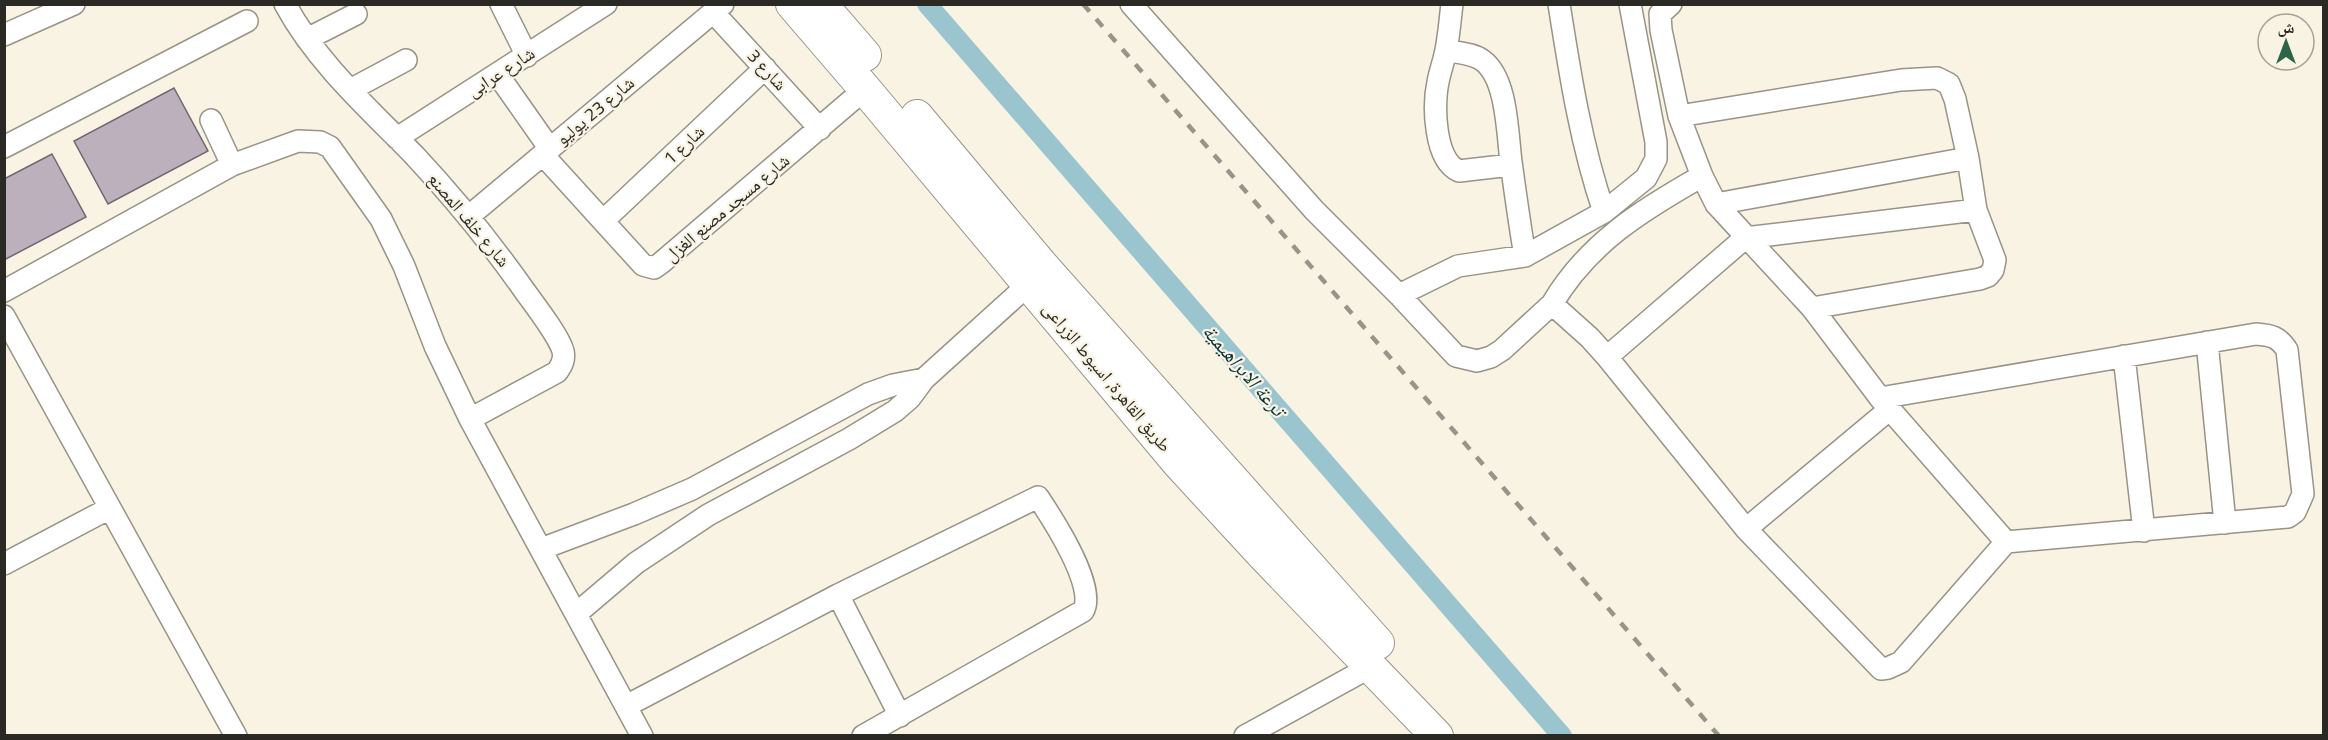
<svg xmlns="http://www.w3.org/2000/svg" width="2328" height="740" font-family="'Titillium Web','Noto Naskh Arabic',sans-serif">
	<style>
		.lines { fill: none; stroke-linecap: round; stroke-linejoin: round }
		.canal { stroke: #9ac5cf; stroke-width: 20 }
		.building { fill: #bcb0bc; stroke: #706671; stroke-width: 1.5 }
		.minor-casing { stroke: #999386; stroke-width: 24 }
		.highway-casing { stroke: #999386; stroke-width: 34 }
		.minor { stroke: #fff; stroke-width: 21 }
		.highway { stroke: #fff; stroke-width: 32 }
		.rail { stroke: #989489; stroke-width: 4.5; stroke-dasharray: 10 10; stroke-linecap: butt }
		.labels { text-anchor: middle; stroke-width: 4.5; stroke-linejoin: round; paint-order: stroke }
		.street-label { font-size: 18px; fill: #2b2923; stroke: #f9f3e4 }
		.water-label { font-size: 20px; font-style: italic; fill: #053039; stroke: #f9f3e4 }
	</style>
	<rect width="100%" height="100%" fill="#f9f3e4"/>
	<g class="lines">
		<!-- canal -->
		<path class="canal" d="M927,4l635,732"/>
	</g>
	<!-- building -->
	<path class="building" d="M174,88l34,63 -100,53 -34,-63z
		M52,154l34,63 -82,43v-81z"/>
	<g class="lines">
		<defs>
			<path id="minor" d="M285,4c32,59 84,105 130,152 39,42 76,87 109,134 10,14 35,46 39,61 2,8 -1,14 -6,21l-87,47
				M501,4l26,52
				M1131,4l183,206 85,85 57,61 21,5 14,-4 11,-7 50,-46 38,34 17,19 139,172 135,140 7,-1 13,-6 105,-120
				M1452,4c-2,16 -3,31 -6,46 -2,11 -6,21 -8,32 -5,23 -4,78 21,89l52,-6
				M1559,4c11,70 22,141 45,208
				M1671,4l-11,10 1,16 18,86 23,60 14,28 96,104 68,90 126,144 282,-25 7,-5 8,-18 -16,-144c-8,-13 -16,-15 -31,-16l-376,64
				M713,12l107,117
				M4,35l70,-31
				M307,39l49,-25
				M1446,50c11,3 26,3 36,10 27,19 25,79 30,109 4,29 8,58 13,87
				M498,75l52,74
				M350,90l56,-30
				M1679,116l222,-36 36,-2 12,6 6,15 13,59 8,52 19,50 -2,10 -5,6 -8,3 -168,29
				M211,120l21,45
				M397,138l209,-134
				M4,147l243,-126
				M543,155l100,110 11,3 7,-5 204,-174
				M1716,204l252,-46
				M468,217l255,-213
				M603,221l162,-153
				M4,291l228,-126 66,-24 22,1 10,5 51,72 23,47 31,80 35,73 172,317
				M1399,295l59,-29 67,-10 79,-44 42,-34 10,-19v-17l-26,-138
				M1552,304c36,-61 90,-94 150,-128
				M4,316l232,420
				M2207,342l18,181
				M2124,356l20,175
				M1607,357l138,-119 231,-28
				M1746,529l144,-120
				M541,549l93,-35 58,-25 176,-95 25,-9 31,-6
				M4,564l106,-56
				M838,595l62,121
				M576,614l60,-51 72,-48 141,-76 46,-28 15,-13 14,-19 105,-95
				M626,706l212,-111 200,-98c14,21 60,91 45,114l-220,125
				M1245,736l127,-70"/>
			<path id="highway" d="M792,4l73,85 314,375 83,90 175,182
				M821,4l44,51
				M917,116l124,148 337,379"/>
		</defs>
		<!-- minor casing -->
		<use href="#minor" class="minor-casing"/>
		<!-- highway casing -->
		<use href="#highway" class="highway-casing"/>
		<!-- minor -->
		<use href="#minor" class="minor"/>
		<!-- highway -->
		<use href="#highway" class="highway"/>
		<!-- rail -->
		<path class="rail" d="M1083,4l636,732"/>
	</g>
	<g class="labels">
		<!-- street labels -->
		<g class="street-label">
			<text transform="translate(767 70) rotate(47)" y="6">شارع 3</text>
			<text transform="translate(501 72) rotate(-33)" y="6">شارع عرابى</text>
			<text transform="translate(595 111) rotate(-40)" y="6">شارع 23 يوليو</text>
			<text transform="translate(684 145) rotate(-43)" y="6">شارع 1</text>
			<text transform="translate(727 208) rotate(-40)" y="6">شارع مسجد مصنع الغزل</text>
			<text transform="translate(469 220) rotate(50)" y="6">شارع خلف المصنع</text>
			<text transform="translate(1107 377) rotate(50)" y="6">طريق القاهرة, اسيوط الزراعى</text>
		</g>
		<!-- water labels -->
		<g class="water-label">
			<text transform="translate(1244 370) rotate(49)" y="7">ترعة الابراهيمية</text>
		</g>
	</g>
	<!-- border -->
	<rect width="2328" height="740" fill="none" stroke="#2b2923" stroke-width="12"/>
	<!-- north arrow -->
	<g transform="translate(2286 42)"><circle r="28" fill="#f9f3e4" stroke="#a7a297" stroke-width="1.5"/>
	<path d="M0-4.5L10 22L0 15L-10 22Z" fill="#2d644a"/>
	<text y="-9" font-size="16" font-weight="bold" text-anchor="middle" fill="#2b2923">ش</text>
	</g>
</svg>
